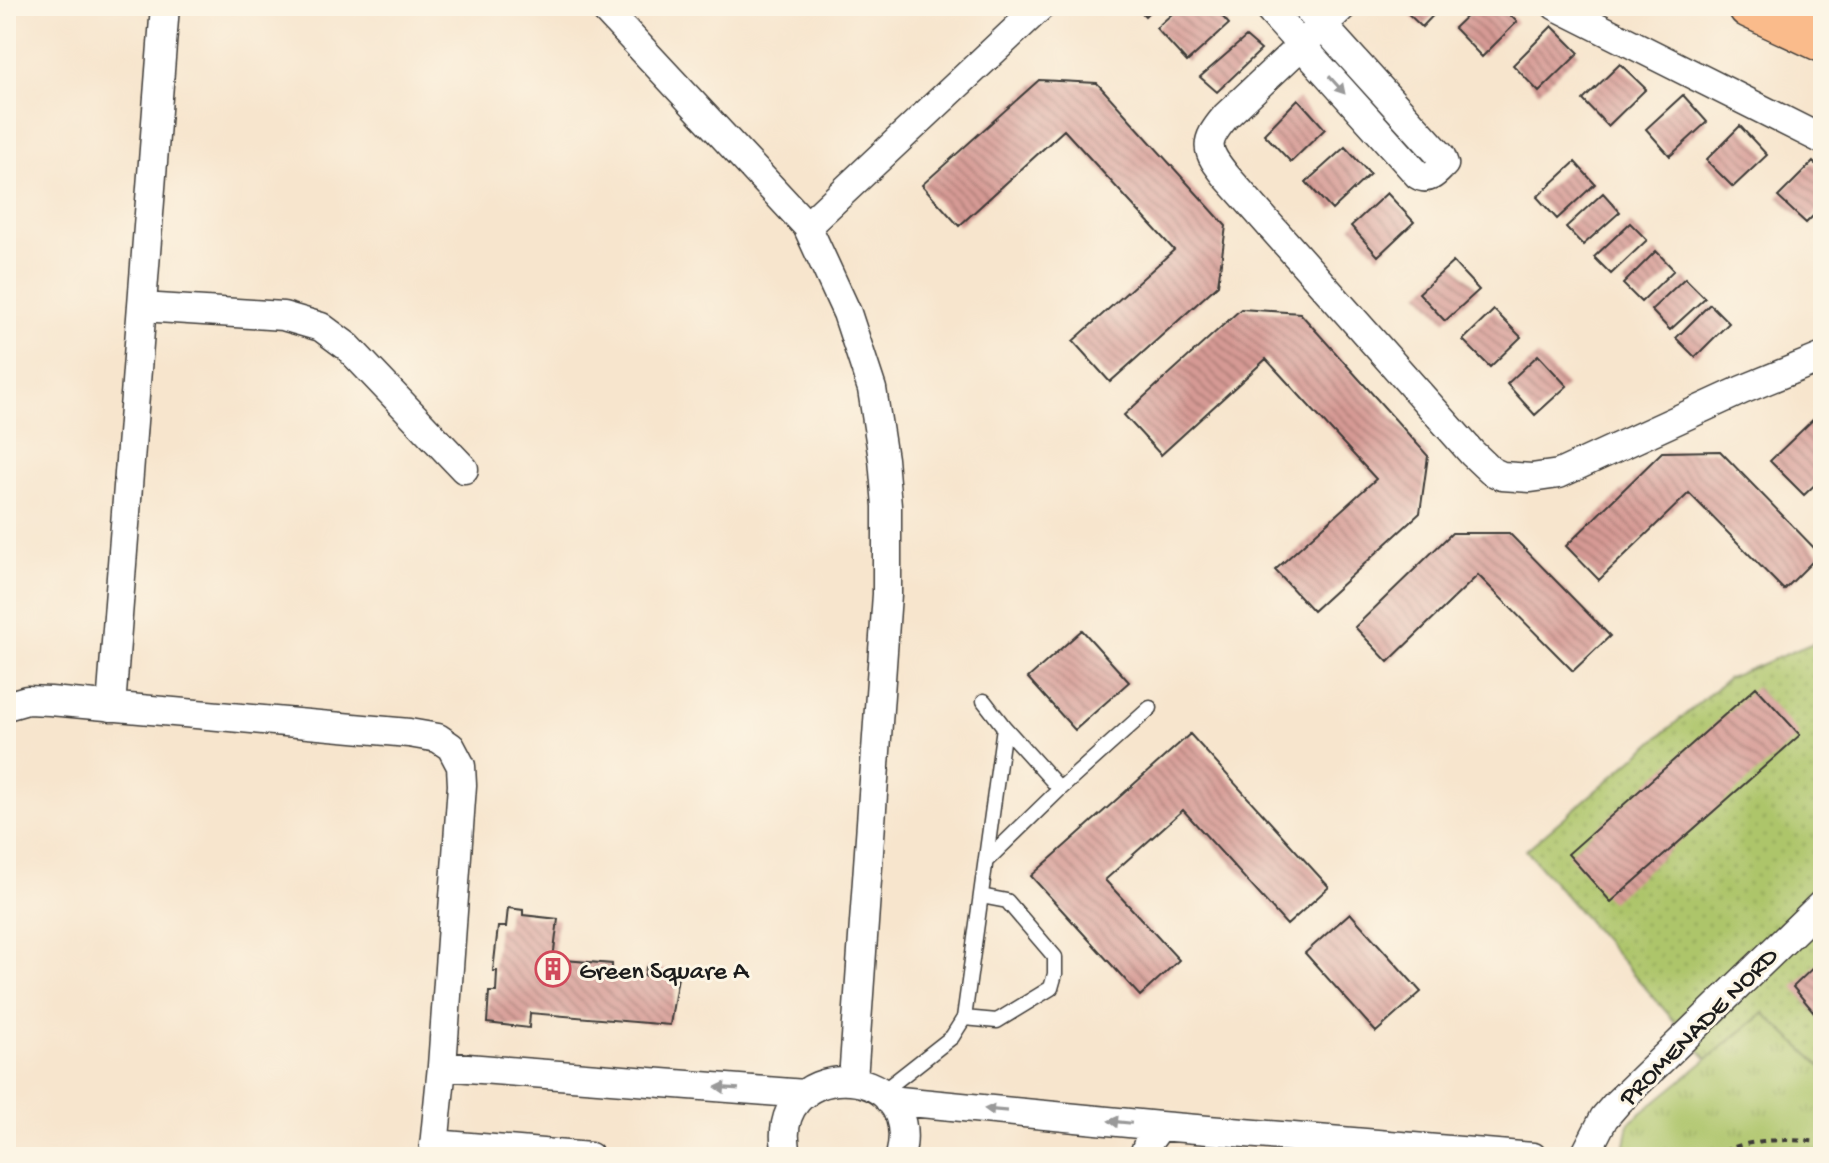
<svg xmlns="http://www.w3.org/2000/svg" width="1829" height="1163" font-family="'Gochi Hand',sans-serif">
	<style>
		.grass { fill: url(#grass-tufts); stroke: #647044; stroke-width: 2 }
		.garden { fill: url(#garden-dots); stroke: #647044; stroke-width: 2 }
		.building { fill: url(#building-back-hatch) }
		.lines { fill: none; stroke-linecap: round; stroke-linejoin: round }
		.service-casing { stroke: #3d3a37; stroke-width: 17 }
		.minor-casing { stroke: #3d3a37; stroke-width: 31 }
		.trunk-casing { stroke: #3d3a37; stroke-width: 47 }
		.path { stroke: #3d3a37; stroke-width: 4; stroke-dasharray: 6 6; stroke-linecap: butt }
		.service { stroke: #fff; stroke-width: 14 }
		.minor { stroke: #fff; stroke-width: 28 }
		.trunk { stroke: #fabb8b; stroke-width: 44 }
		.oneway { fill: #999 }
		.labels { text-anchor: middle; stroke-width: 6; stroke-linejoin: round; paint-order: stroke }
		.poi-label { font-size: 26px; fill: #1c1c1c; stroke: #fcf5e5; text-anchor: start }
		.street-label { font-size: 26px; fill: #1c1c1c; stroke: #fcf5e5 }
	</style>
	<defs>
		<pattern id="grass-tufts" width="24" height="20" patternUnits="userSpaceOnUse" patternTransform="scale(2)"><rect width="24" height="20" fill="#adc56b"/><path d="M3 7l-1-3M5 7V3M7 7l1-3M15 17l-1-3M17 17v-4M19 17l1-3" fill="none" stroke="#94a95c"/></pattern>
		<pattern id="garden-dots" width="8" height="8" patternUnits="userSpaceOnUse" patternTransform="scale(2)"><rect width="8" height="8" fill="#adc56b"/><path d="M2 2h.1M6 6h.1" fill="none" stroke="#94a95c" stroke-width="1.8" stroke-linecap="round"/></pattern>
		<pattern id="building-back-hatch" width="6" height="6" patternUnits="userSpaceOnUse" patternTransform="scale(2)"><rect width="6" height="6" fill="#d69a94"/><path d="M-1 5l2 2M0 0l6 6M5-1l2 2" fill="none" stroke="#ad7d78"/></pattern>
	</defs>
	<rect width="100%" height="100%" fill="#fcf5e5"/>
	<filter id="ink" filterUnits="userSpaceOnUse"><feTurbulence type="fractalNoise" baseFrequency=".0125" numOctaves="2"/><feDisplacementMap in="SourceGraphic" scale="16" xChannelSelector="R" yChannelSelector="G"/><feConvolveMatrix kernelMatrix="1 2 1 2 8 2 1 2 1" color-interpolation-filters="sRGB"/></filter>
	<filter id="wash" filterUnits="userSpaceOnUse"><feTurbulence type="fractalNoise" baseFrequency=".006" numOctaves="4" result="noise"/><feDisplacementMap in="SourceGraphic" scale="32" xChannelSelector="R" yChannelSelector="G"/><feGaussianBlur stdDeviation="1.8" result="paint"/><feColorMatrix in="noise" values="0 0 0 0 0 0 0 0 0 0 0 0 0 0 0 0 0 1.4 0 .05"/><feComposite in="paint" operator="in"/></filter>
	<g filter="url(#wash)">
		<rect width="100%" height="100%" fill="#f7e5cd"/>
		<!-- grass -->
		<path class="grass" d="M1764,1013l59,55v89h-200l6,-34z"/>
		<!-- garden -->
		<path class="garden" d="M1823,639v429l-59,-55 -57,46 -181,-209 202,-172z"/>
		<g id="blocks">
			<!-- building -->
			<path class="building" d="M1136,6h19l-10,10z
				M1181,6h32l16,18 -42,38 -31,-34z
				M1400,6h42l-20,21z
				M1477,6h24l16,16 -35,35 -28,-29z
				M1552,26l27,27 -40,39 -26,-27z
				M1246,37l15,13 -44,42 -17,-15z
				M1620,64l26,25 -38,37 -25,-26z
				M1039,80l58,3 129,143 -8,59 -108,97 -37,-41 101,-91 -110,-120 -105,96 -37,-41z
				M1683,95l24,27 -37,34 -24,-27z
				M1298,99l27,30 -34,33 -27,-28z
				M1740,126l27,29 -34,32 -27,-27z
				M1345,147l25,27 -38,36 -26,-28z
				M1575,162l20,22 -38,35 -20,-22z
				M1813,162l10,10v34l-17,17 -28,-26z
				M1387,193l27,29 -36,34 -27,-30z
				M1603,193l17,19 -37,33 -17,-18z
				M1630,223l17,17 -36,34 -17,-17z
				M1656,251l18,19 -33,32 -18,-18z
				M1453,262l26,28 -34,31 -26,-28z
				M1685,278l20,20 -35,32 -19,-20z
				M1710,304l19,19 -34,34 -19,-19z
				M1241,309l59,4 128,143 -8,57 -107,98 -38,-41 101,-91 -110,-120 -105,96 -37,-40z
				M1494,310l27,27 -31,30 -27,-27z
				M1538,355l29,31 -32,29 -28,-31z
				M1823,410v67l-19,18 -34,-34z
				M1720,451l100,103 -36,36 -95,-97 -90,87 -33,-34 96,-94z
				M1452,533h57l101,103 -37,35 -95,-96 -90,87 -33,-35z
				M1082,630l47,52 -54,48 -47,-52z
				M1756,687l44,48 -189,167 -43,-48z
				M1190,734l139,153 -42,38 -104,-115 -78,70 74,80 -39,36 -109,-120z
				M508,908l15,2v5l35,4 -5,40 59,5v8l33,4 1,-9 33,4 -9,54 -140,-12 -1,15 -42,-5 2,-31h7l1,-21h-4l5,-44h8z
				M1350,913l71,79 -45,40 -71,-79z
				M1823,958v65l-30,-36z"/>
		</g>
	</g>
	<g filter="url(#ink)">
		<use href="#blocks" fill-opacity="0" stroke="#3d3a37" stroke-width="2"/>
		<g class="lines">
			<defs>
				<path id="service" d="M1004,727l56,62
					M986,861l74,-72 90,-81
					M964,1018l33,3 54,-33 4,-14v-17l-48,-56 -26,-5
					M882,1092l70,-55 12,-19 40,-291 -20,-26"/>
				<path id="minor" d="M602,6l205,220 40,87 25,76 11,70 4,47v88l-34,486
					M1266,6l152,169c11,7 19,-4 26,-11l-3,-8 -136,-150
					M1343,6l-117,110c-23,27 -21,34 1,61l245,276 19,18 11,5 29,2 28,-4 183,-84 81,-33
					M1556,6l267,134
					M807,226l234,-220
					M142,307l141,9 38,11 27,20 116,122
					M6,706l21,-6 23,1 359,32 29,5 13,9 10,19 1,19 -20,281 -9,91
					M111,707l54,-701
					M442,1066l363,28
					M889,1100l271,26 373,31
					M434,1144l156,13
					M788,1157c-28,-100 138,-103 112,0
					M1143,1157l6,-16 11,-15
					M1584,1157l20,-39 13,-15 206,-200"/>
				<path id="trunk" d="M1750,6l73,34"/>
			</defs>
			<!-- service casing -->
			<use href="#service" class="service-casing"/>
			<!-- minor casing -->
			<use href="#minor" class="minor-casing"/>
			<!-- trunk casing -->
			<use href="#trunk" class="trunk-casing"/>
			<!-- path -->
			<path class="path" d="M1713,1157c32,-20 74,-18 110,-15"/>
			<!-- service -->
			<use href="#service" class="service"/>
			<!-- minor -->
			<use href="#minor" class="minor"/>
			<!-- trunk -->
			<use href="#trunk" class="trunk"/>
		</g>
		<!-- one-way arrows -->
		<defs><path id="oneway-solid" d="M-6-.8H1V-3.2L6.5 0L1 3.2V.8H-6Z" transform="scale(2)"/></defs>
		<g class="oneway">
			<use href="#oneway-solid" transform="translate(1337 85) rotate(48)"/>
			<use href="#oneway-solid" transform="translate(727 1088) rotate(-176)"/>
			<use href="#oneway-solid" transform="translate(996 1110) rotate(-175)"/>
			<use href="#oneway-solid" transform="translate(1120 1122) rotate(-174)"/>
		</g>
	</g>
	<!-- icons -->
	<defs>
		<symbol id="building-ring" viewBox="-11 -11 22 22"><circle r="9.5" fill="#fcf5e5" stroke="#d1495b" stroke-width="1.5"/><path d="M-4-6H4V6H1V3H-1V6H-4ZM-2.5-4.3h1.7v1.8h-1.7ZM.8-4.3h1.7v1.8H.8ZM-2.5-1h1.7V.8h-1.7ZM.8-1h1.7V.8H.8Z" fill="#d1495b"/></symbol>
	</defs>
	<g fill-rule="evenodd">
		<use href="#building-ring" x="533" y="949" width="40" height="40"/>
	</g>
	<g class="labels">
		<!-- poi labels -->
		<g class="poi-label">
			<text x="579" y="978">Green Square A</text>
		</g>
		<!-- street labels -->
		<g class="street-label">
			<text transform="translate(1697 1025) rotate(-45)" y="9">PROMENADE NORD</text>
		</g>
	</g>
	<!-- margin -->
	<rect width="1829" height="1163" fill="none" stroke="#fcf5e5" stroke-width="32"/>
</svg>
